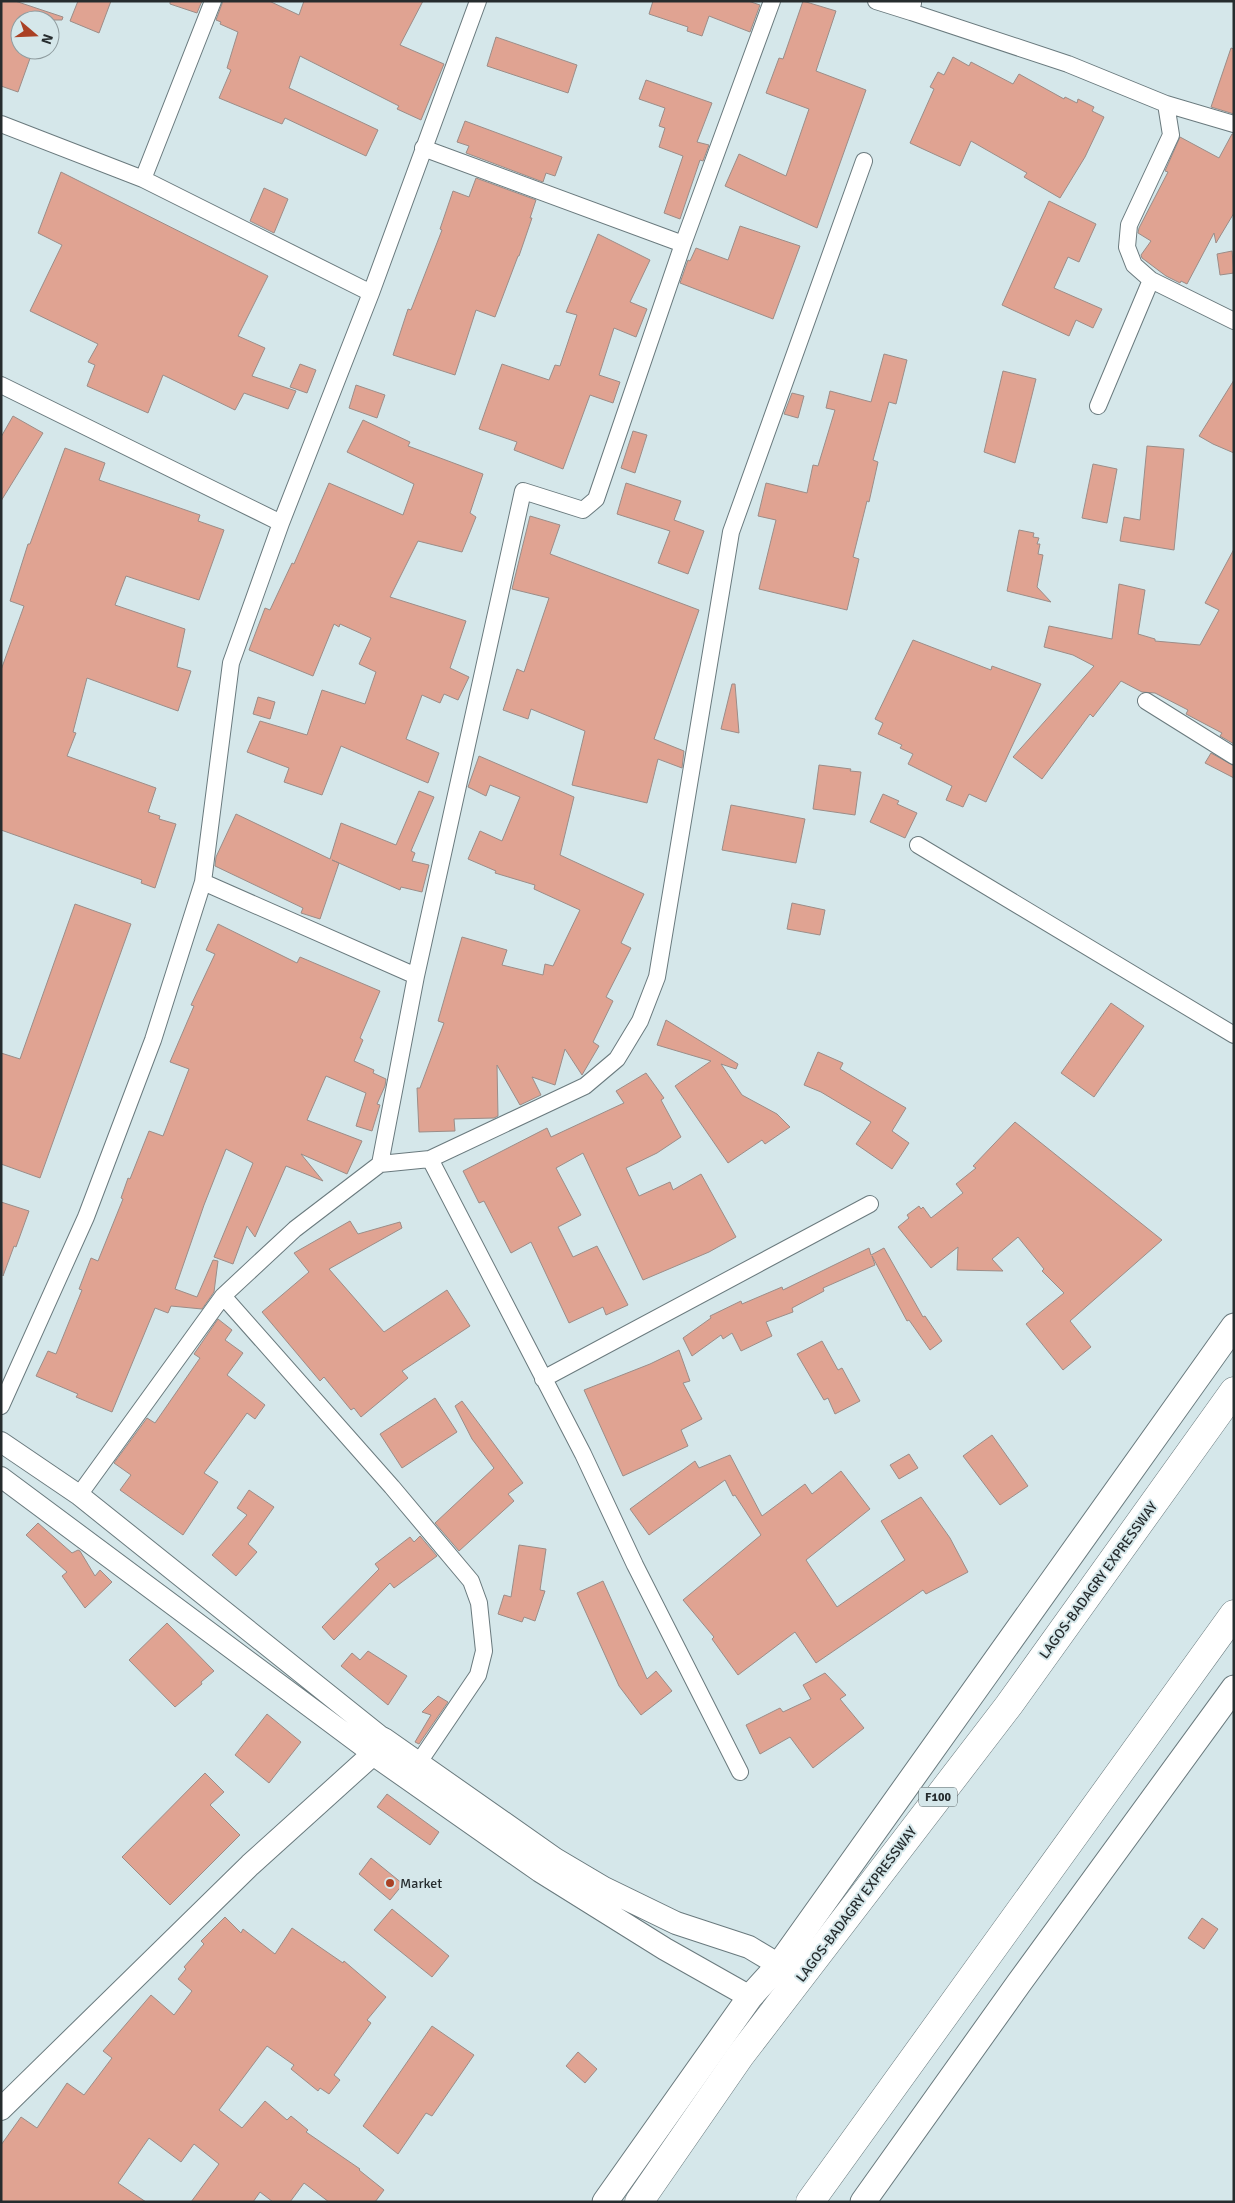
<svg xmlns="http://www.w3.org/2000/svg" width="1235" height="2203" font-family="Signika,sans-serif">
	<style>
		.building { fill: #e0a392; stroke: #9c8d88 }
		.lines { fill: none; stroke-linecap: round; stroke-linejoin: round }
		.minor-casing { stroke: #6a7a7e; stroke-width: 18 }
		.tertiary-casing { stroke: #6a7a7e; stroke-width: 22 }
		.secondary-casing { stroke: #6a7a7e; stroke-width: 24 }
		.primary-casing { stroke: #6a7a7e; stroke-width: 27 }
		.motorway-casing { stroke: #6a7a7e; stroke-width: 29 }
		.minor { stroke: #fff; stroke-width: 16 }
		.tertiary { stroke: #fff; stroke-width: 20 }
		.secondary { stroke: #fff; stroke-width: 22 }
		.primary { stroke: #fff; stroke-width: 25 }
		.motorway { stroke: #fff; stroke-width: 28 }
		.poi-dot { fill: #aa4125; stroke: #d5e7ea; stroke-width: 2 }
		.labels { text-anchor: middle; stroke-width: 4; stroke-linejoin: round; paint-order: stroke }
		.shield { fill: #d5e7ea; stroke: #5a6466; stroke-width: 1 }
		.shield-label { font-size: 12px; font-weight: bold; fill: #262c2e }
		.street-label { font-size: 14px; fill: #262c2e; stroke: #d5e7ea }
		.poi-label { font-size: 14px; fill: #262c2e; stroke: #d5e7ea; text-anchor: start }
	</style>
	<rect width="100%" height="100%" fill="#d5e7ea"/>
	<!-- building -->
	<path class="building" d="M1,1h14l48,16 -1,3h-42v30h13l-15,42 -17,-6z
		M78,1h33l-12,32 -29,-12z
		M170,1h32l-5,12 -27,-9z
		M223,1h46l30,14 5,-14h119l-23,44 44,19 -23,56 -24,-11 2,-3 -99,-50 -11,32 89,42 -12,26 -81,-38 -3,6 -63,-26 12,-28 -4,-2 11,-36 -18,-8 1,-2 -5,-2z
		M653,1h95l12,4 -10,27 -41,-16 -7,20 -15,-5 1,-4 -39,-13z
		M803,1l33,10 -20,60 50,19 -49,138 -92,-42 14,-32 47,22 23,-67 -43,-16 13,-35 4,1z
		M496,37l81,28 -9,28 -81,-27z
		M1231,48l3,1v65l-23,-7z
		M953,57l16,9 2,-4 42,22 6,-10 45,25 1,-2 12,6 1,-4 16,8 -2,4 12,6 -19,40 -25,41 -36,-21 3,-4 -56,-32 -11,25 -50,-23 24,-54 -4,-2 8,-15 6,3z
		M646,80l66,23 -15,39 12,3 -6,16 -3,-1 -20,59 -16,-6 19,-57 -24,-9 6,-19 -6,-2 6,-18 -26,-9z
		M465,121l97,36 -7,19 -9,-3 -3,9 -77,-29 3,-7 -12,-4z
		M1232,134h2v79l-18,30 -2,-10 -27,51 -6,-3 -1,2 -14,-7 -24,-18 -1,-3 10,-14 -13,-8 1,-5 29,-56 -3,-1 15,-34 39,21z
		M61,172l207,104 -30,60 27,12 -13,28 44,15 -8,18 -44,-16 -9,17 -72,-35 -15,38 -61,-27 8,-21 -7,-3 10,-18 -68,-33 32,-66 -24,-12z
		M476,178l60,22 -6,18h2l-13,38h-1l-23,61 -19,-7 -21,65 -62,-20 15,-46 3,1 31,-80 -2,-1 13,-38 16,6z
		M264,188l24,11 -14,34 -24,-12z
		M1049,201l47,23 -17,38 -11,-5 -14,31 48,21 -9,19 -17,-8 -7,16 -67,-31z
		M740,226l60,20 -27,73 -93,-36 8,-23 2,1 6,-13 32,12z
		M598,234l52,26 -20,42 17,7 -11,28 -22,-9 -15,47 21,7 -7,21 -23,-8 -27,74 -49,-19 3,-8 -38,-13 23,-65 47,16 6,-15 5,1 17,-51 -11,-3z
		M1232,251l2,22 -14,2 -3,-21z
		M884,354l23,6 -11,44 -7,-2 -16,58 5,2 -9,40 -2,-1 -14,56 6,2 -12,51 -88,-21 17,-69 -18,-4 8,-33 41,10 6,-28 5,1 17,-56 -9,-2 4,-17 41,11z
		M300,364l16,6 -9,23 -17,-6z
		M1003,371l33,8 -21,84 -31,-11z
		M1234,380v73l-21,-9 -14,-8z
		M356,385l29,10 -8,23 -28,-10z
		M792,393l12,3 -6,22 -14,-4z
		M13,416l30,17 -42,68v-64z
		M363,420l47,22 -2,4 75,28 -13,39 6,4 -14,35 -44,-11 -28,56 76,24 -16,47 19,9 -11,23 -14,-6 -4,9 -18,-8 -16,44 33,14 -11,30 -87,-37 -19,49 -38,-13 5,-14 -42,-16 13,-31 47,14 15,-45 43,14 11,-32 -17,-8 12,-26 -31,-14 -1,3 -5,-3 -21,52 -64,-26 16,-42 5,2 22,-47 2,1 35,-81 74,32 11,-31 -67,-32z
		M633,431l14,4 -12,38 -14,-5z
		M1147,446l37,3 -10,101 -54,-9 4,-24 16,3z
		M65,448l40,15 -6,17 101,35 -2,6 26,9 -25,70 -73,-24 -11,29 70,24 -8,38 14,4 -13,40 -91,-33 -14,54 3,1 -9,23 89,32 -8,24 12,4 -1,3 17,5 -21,64 -14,-5 1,-3 -141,-50v-160l23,-64 -14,-5 18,-57h2z
		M1093,464l24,5 -10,54 -25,-5z
		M626,483l55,18 -7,19 30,11 -16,43 -30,-11 12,-32 -53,-17z
		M530,516l30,9 -10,29 149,56 -45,129 30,12 -2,17 -24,-9 -11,44 -75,-18 13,-54 -54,-22 -3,10 -25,-9 14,-41 7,3 25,-74 -37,-9z
		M1019,530l15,3 -1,4 6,1 -2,6h3l-2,10 5,1 -6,32 14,15 -44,-11z
		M1234,549v195l-14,-8 2,-3 -36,-19 2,-4 -33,-17 -13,-1 -21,-11 -28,36 -3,-3 -48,65 -29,-22 81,-91 -21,-11 -29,-8 5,-21 63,13 7,-55 26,6 -7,44 17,5v2l45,4 19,-35 -14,-7z
		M913,640l78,30 1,-4 49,18 -55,118 -17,-8 -6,13 -17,-7 6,-14 -44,-22 5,-10 -13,-6 2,-3 -24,-11 5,-11 -8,-4z
		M732,684h3l4,49 -18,-4z
		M258,697l17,5 -5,17 -17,-5z
		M1211,753l23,13v12l-29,-15z
		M479,756l95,41 -14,58 84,39 -23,49 10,5 -25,49 7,4 -20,41 6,4 -17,29 -17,-26 -10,36 -23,-8 9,18 -21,10 -23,-40 1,51 -4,2 -40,1 1,12 -36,1 -2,-44h3l24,-65 -6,-2 24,-84 45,13 -5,15 41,10 2,-11 8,2 27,-56 -46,-21 1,-4 -40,-12 1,-2 -28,-12 12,-28 22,10 18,-44 -30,-12 -4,11 -18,-9z
		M819,765l32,4 -1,2 11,1 -6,43 -42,-6z
		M419,791l15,6 -23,54 4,2 -3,8 17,4 -7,27 -21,-5 -1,3 -68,-30 7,3 -19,56 -19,-6 2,-5 -88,-42 1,-9 20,-43 94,45 11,-36 55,22z
		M883,794l16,7 -2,3 20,9 -12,25 -35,-16z
		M731,805l74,14 -9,44 -74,-13z
		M792,903l33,7 -5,25 -33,-6z
		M75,904l56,20 -91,254 -39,-14v-111l19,6z
		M218,924l79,39 3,-6 80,34 -20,47 3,2 -9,21 20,9 -1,3 13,6 -1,7 -8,18 3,1 -8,26 -16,-5 10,-33 -40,-17 -19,44 55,21 -15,33 -46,-20 22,27 -37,-15 -31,71 -8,-11 -14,38 -19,-7 39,-94 -27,-14 -22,56 -29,84 22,8 16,-37 5,1 -4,31 -12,17 -31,-3 -3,7 -13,-5 -43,104 -36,-15 2,-3 -42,-18 12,-25 8,3 26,-64 -3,-1 12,-31 7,3 25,-62 -2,-1 7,-20 2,1 19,-48 14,5 26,-67 -19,-7 24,-56 -3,-1 24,-51 -9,-4z
		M1111,1003l33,23 -50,71 -33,-24z
		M666,1020l72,44 -2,5 -15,-5 21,31 35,19 13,13 -25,17 -3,-4 -34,23 -53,-77 36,-25 -54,-16z
		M818,1052l25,11 -3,6 66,39 -14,23 17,12 -17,26 -36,-25 15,-22 -50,-30 -17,-7z
		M646,1073l18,25 -3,2 20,37 -24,16 -31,15 13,28 31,-14 3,8 28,-16 35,63 -27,15 -66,28 -60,-127 -27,15 25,47 -23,12 15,30 24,-11 31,59 -22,10 -3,-8 -34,16 -38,-81 -20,11 -27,-52 -5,2 -16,-32 84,-43 4,9 73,-34 -8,-12z
		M1015,1122l147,118 -92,81 21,26 -28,23 -37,-46 38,-31 -22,-22 2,-2 -26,-32 -26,22 11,12 -46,-1 1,-23 -27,21 -33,-41 11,-9 -2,-3 12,-9 2,3 2,-2 8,11 32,-25 -7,-9 20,-16 -3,-2z
		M1,1202l28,9 -13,36 -2,-1 -11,30z
		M350,1221l8,13 42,-12 2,6 -73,41 55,63 63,-42 23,36 -68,45 6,7 -47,39 -7,-9 -3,2 -27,-33 -4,4 -58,-69 47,-40 -15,-19z
		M869,1248l2,7 13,-7 39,69 2,-1 17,25 -12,9 -21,-30 -2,1 -35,-65 3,9 -52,23 1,3 -32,17 1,4 -27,10 6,14 -31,15 -9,-18 -9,6 -2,-4 -29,21 -9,-18 28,-20 -1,-2 31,-15 1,3 40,-17 1,3z
		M218,1319l14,11 -7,10 18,13 -16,22 38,30 -10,14 -8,-6 -43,60 14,9 -35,53 -63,-45 11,-15 -17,-12 33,-45 8,5 45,-65 -6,-4z
		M822,1341l16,29 4,-2 18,33 -25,13 -7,-16 -4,2 -27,-46z
		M679,1350l11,31 -7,2 19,36 -21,11 7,16 -65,30 -39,-86 66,-26z
		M435,1398l22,34 -55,36 -22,-34z
		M462,1401l61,82 -15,11 6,7 -55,50 -24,-28 59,-55 -22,-29 -17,-33z
		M992,1435l36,51 -28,19 -37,-49z
		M909,1454l9,14 -19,11 -9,-14z
		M730,1455l32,61 43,-32 7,10 29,-23 29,38 -64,51 31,47 68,-47 -24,-39 40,-24 29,41 18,34 -42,22 -3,-4 -107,73 -21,-31 -57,43 -26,-36 2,-2 -31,-37 78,-65 -26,-40 -2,1 -8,-16 -76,55 -19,-26 65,-48 4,7z
		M249,1490l25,17 -26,37 9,8 -21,24 -24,-21 35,-40 -10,-7z
		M38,1523l34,30 6,-3 2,1 15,25 5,-6 12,12 -27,26 -23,-32 5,-4 -41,-37z
		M420,1536l17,20 -43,32 -4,-5 -56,57 -12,-13 57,-58 -4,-5 35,-27 4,5z
		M519,1545l27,4 -6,41 5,1 -10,30 -11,-4 -2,5 -24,-8 6,-19 7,2z
		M603,1581l44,98 9,-8 16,20 -31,24 -22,-29 -42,-93z
		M167,1623l47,48 -13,11 1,2 -27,23 -46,-47z
		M368,1651l39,25 -19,29 -47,-39 11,-13 8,7z
		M825,1673l21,22 -6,4 24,29 -51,40 -23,-31 -30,17 -14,-29 34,-17 3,4 28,-13 -8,-14z
		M438,1696l10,6 -29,42 -4,-2 16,-27 -9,-3z
		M267,1714l34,28 -32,41 -34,-28z
		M205,1773l19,19 -14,13 30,30 -70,70 -48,-48z
		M387,1794l52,38 -9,13 -53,-38z
		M371,1858l32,26 -13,16 -31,-26z
		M392,1909l57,47 -17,21 -58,-47z
		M225,1917l16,16 2,-4 32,25 17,-26 51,35 1,-2 42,36 -19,23 4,3 -37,52 6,5 -11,14 -9,-6 -2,3 -27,-22 3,-4 -27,-19 -48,64 23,18 23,-27 22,19 4,-4 17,14 -2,2 54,37 -1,1 25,20 -9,12h-46l-25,-19 -14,19h-17l-13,-10 -7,10h-62l28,-38 -25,-20 -13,18 -32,-24 -31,45 28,19h-145v-57l20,-28 16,11 30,-45 17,12 28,-37 -9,-7 48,-56 23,20 18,-24 -14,-12 8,-10 -2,-2 20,-23 -3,-3z
		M1202,1918l16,11 -14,20 -16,-11z
		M432,2026l42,29 -42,61 -6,-3 -28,41 -35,-28z
		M578,2052l19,17 -12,14 -19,-17z"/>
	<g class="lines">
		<defs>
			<path id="minor" d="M876,1l35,11 2,-9
				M911,12l157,52 98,40 5,31 -42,90 -2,22 7,18 17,15 83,41
				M1166,104l68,20
				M1,124l142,55 228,114
				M423,148l260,96
				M143,179l70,-178
				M1,385l280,138
				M1098,406l53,-126
				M1146,701l88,55
				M918,845l316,190
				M203,882l213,94
				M430,1159l153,295 52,111 105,207
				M380,1164l36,-188 107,-485 60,19 13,-11 87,-255 89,-243
				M223,1296l169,191 79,94 8,22 5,48 -6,24 -65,96
				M543,1379l327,-175
				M1,1406l85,-189 67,-177 50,-158 28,-219 50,-140 90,-230 107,-292
				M79,1495l144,-199 72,-67 85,-65 50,-5 155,-73 32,-27 23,-38 17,-44 74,-445 133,-371"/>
			<path id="tertiary" d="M1,1442l78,53 305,244
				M1,1477l372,277"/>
			<path id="secondary" d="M373,1754l167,117 125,78 85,48
				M1,2109l249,-244 123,-111 11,-15 171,120 49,29 72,35 73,24 30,18"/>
			<path id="primary" d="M605,2202l145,-205 29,-32 455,-639
				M863,2202l156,-219 215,-295"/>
			<path id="motorway" d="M639,2202l101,-146 269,-351 225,-314
				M810,2202l424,-588"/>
		</defs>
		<!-- minor casing -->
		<use href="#minor" class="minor-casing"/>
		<!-- tertiary casing -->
		<use href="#tertiary" class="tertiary-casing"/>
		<!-- secondary casing -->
		<use href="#secondary" class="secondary-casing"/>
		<!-- primary casing -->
		<use href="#primary" class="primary-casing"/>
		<!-- motorway casing -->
		<use href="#motorway" class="motorway-casing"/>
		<!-- minor -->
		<use href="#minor" class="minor"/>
		<!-- tertiary -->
		<use href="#tertiary" class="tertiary"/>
		<!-- secondary -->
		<use href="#secondary" class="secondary"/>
		<!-- primary -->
		<use href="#primary" class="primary"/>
		<!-- motorway -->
		<use href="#motorway" class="motorway"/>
	</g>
	<!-- markers -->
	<circle class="poi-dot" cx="390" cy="1883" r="5"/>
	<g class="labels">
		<!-- shield labels -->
		<rect class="shield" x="919" y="1787.5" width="38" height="19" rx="4"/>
		<g class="shield-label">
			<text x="938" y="1801">F100</text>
		</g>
		<!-- street labels -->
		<g class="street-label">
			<text transform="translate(1098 1580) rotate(-54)" y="5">LAGOS-BADAGRY EXPRESSWAY</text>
			<text transform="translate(856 1904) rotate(-53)" y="5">LAGOS-BADAGRY EXPRESSWAY</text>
		</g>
		<!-- poi labels -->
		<g class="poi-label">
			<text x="400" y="1888">Market</text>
		</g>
	</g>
	<!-- border -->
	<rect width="1235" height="2203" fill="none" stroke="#262c2e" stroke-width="5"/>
	<!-- north arrow -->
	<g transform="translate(35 35) rotate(109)"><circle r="24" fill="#d5e7ea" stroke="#8f9c9f"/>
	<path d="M0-4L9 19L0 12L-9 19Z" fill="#aa4125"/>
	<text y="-8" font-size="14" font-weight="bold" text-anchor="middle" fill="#262c2e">N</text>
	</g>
</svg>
